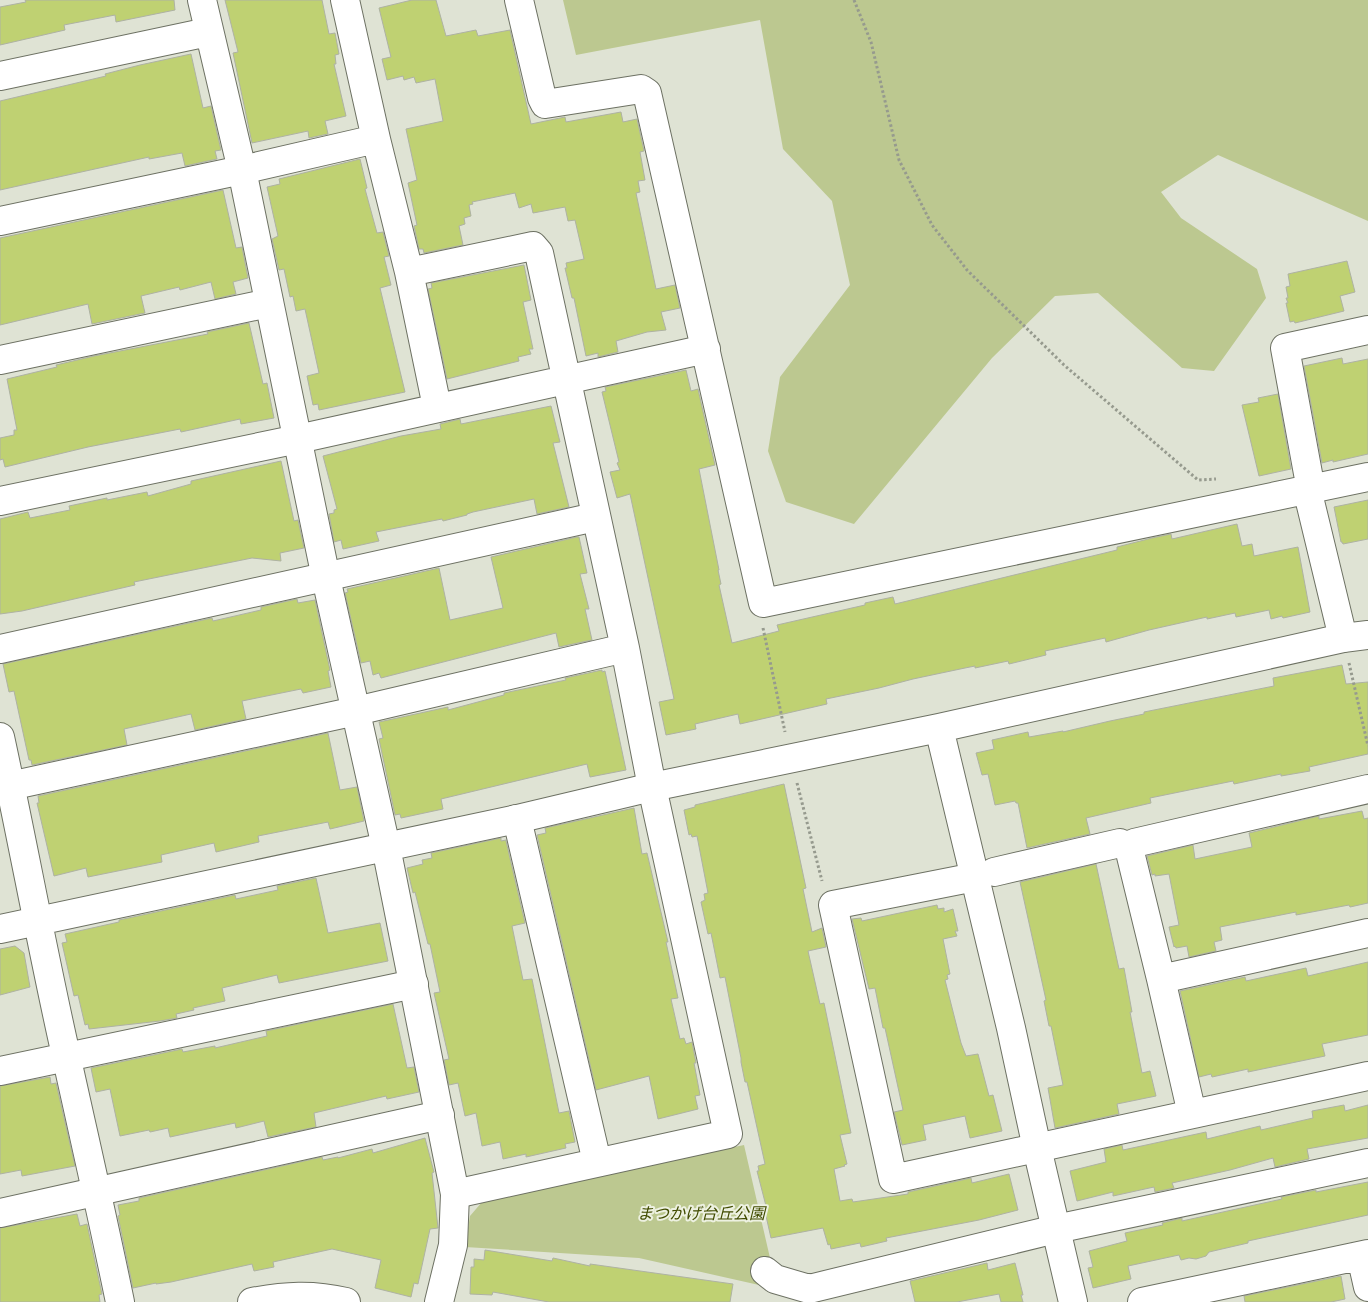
<svg xmlns="http://www.w3.org/2000/svg" width="1368" height="1302" font-family="'Roboto Serif','Noto Sans JP',serif">
	<style>
		.green { fill: #bcc890 }
		.building { fill: #bfd172; stroke: #aeb2a3 }
		.lines { fill: none; stroke-linecap: round; stroke-linejoin: round }
		.street-casing { stroke: #6d7163; stroke-width: 30 }
		.secondary-casing { stroke: #6d7163; stroke-width: 30 }
		.path { stroke: #969a8e; stroke-width: 3; stroke-dasharray: 2.5 2.5; stroke-linecap: butt }
		.street { stroke: #fff; stroke-width: 28 }
		.secondary { stroke: #fff; stroke-width: 28 }
		.labels { text-anchor: middle; stroke-width: 4; stroke-linejoin: round; paint-order: stroke }
		.park-label { font-size: 16px; font-style: italic; fill: #414c00; stroke: #edf1e1 }
	</style>
	<rect width="100%" height="100%" fill="#dfe3d4"/>
	<!-- green -->
	<path class="green" d="M563,0h805v221l-150,-66 -57,37 20,26 76,51 9,29 -52,73 -32,-3 -84,-75 -43,3 -63,62 -138,166 -68,-22 -18,-51 12,-74 70,-92 -18,-84 -49,-52 -23,-129 -184,35z
		M744,1145l26,113 -11,27 -120,-27 -174,-11 5,-31 12,-14z"/>
	<!-- building -->
	<path class="building" d="M25,0h149l1,10 -59,12 -1,-7 -51,10 1,5 -65,15v-38l26,-5z
		M225,0h97l7,34 6,-1 4,21 -4,1 1,9h-2l12,52 -21,5 3,13 -19,4 -1,-7 -56,12 -19,-90 5,-1z
		M412,0h24l10,36 30,-6 2,6 32,-6 21,94 34,-7 1,5 55,-10 2,10 14,-3 7,32 -4,1 5,28 -7,1 2,11 -4,1 20,96 19,-4 5,23 -19,4 5,18 -19,2 -31,9 2,11 -20,5v-4l-12,3 -12,-58h-2l-7,-30h2l-1,-5 18,-4 -9,-39 -7,1 -3,-14 -32,6 -2,-9 -12,4 -4,-15 -43,9 1,2 -4,1 2,11 -7,2 1,6 -6,2 4,19 -39,8 -1,-4h-4l-5,-23 3,-1 -9,-42 9,-3 -11,-51 37,-8 -8,-42 -19,4 -2,-6 -10,3 -1,-4 -16,4 -5,-21 9,-2 -12,-49z
		M191,54l12,54 8,-2 10,44 -6,1 2,8 -32,7 -3,-13 -33,6v-2l-149,33v-89l106,-25 -1,-2 35,-9z
		M360,159l7,29 -2,1 12,44 6,-1 6,24 -5,1 7,28 -11,3 25,104 -86,18 -1,-6 -5,1 -6,-29 12,-3 -14,-64 -9,2 -3,-15 -3,1 -6,-28 -5,1 -7,-31 6,-3 -11,-49 13,-3 -1,-5z
		M223,190l13,58 6,-1 6,31 -15,4 3,12 -21,5 -4,-17 -31,8 -1,-3 -38,9 4,17 -53,11 -4,-20 -88,21v-87z
		M1347,261l8,31 -15,4 4,15 -49,12 -1,-2 -4,1 -4,-19h2l-2,-5h2l-2,-11 4,-1 -2,-12z
		M524,265l7,35 -8,2 10,47h-4l2,5 -13,3 1,4 -72,18 -19,-90 4,-1 -1,-5z
		M249,323l14,61 4,-1 7,35 -33,6 -1,-5 -59,13 -1,-3 -92,18 -83,20 -2,-8 -3,1v-22l14,-3v-5h3l-10,-51 50,-12 -1,-2 38,-9 114,-22 -1,-2z
		M1342,358l1,6 25,-5v95l-35,8v-2l-11,3 -18,-97z
		M686,370l5,21 7,-2 17,76 -16,4 20,101h-1l3,14 -2,1 13,58 47,-12 -2,-6 88,-20v-2l28,-6 2,7 222,-54v-3l35,-9 19,-4 1,5 65,-15 5,22 10,-2 2,12 44,-9 12,65 -27,6 -1,-2 -11,3 -2,-9 -33,7 -1,-4 -28,6v-2l-58,13 -43,12 -1,-4 -60,13 1,4 -37,9 -1,-3 -33,7v-2l-10,2 -52,11 -34,9 -53,11 1,5 -87,20 -2,-10 -43,10 1,5 -30,6 -7,-33 15,-3 -44,-205 -13,4 -7,-26 10,-2 -3,-7 2,-1 -17,-70 4,-1 -1,-4z
		M1278,394l13,75 -32,7 -17,-71 17,-3 -1,-4z
		M551,406l9,36 -7,1 16,64 -32,7 -3,-15 -61,13 -6,2v1l-24,6 -1,-2 -66,13 3,9 -36,8 -2,-9 -7,2 -5,-28 5,-1v-3l3,-1 -14,-53 78,-20 40,-7 -1,-5 20,-5 1,5z
		M281,461l13,60 4,-1 6,28 -24,5 1,8 -29,-3 -118,24 1,3 -113,26 -22,3v-95l28,-7 2,6 40,-8 -1,-4 38,-8v2l40,-8 1,4 43,-12v-3z
		M1368,500v39l-25,5 -1,-2h-1l-7,-35z
		M577,537h2l8,36 -7,1 9,35h-4l7,31 -33,7 -3,-14 -175,45 -2,-5 -6,2 -3,-14 -9,2 -16,-70 3,-1 -1,-3 92,-21 11,52 53,-12 -12,-51z
		M297,599l1,4 17,-3 15,70 -2,1 3,16 -28,6 -2,-4 -59,12 4,18 -51,11 -4,-16 -67,15 3,16 -95,20 -1,-5h-2l-15,-69 -5,1 -6,-28 209,-46 1,3 48,-11v-3z
		M1342,665l4,19 22,-2v72l-59,13 1,4 -29,5v-2l-47,10 -1,-3 -83,17 1,5 -65,15 4,16 -63,14 -9,-45h-2l-1,-2 -20,4 -7,-31 -6,1 -6,-22 18,-4 -2,-9 36,-8 1,5 34,-6v1l47,-11 34,-7v-2l130,-26 -1,-8z
		M602,670v2l3,-1 21,99 -36,7 -3,-13 -146,35 2,10 -42,9 -1,-4 -5,1 -16,-76 4,-1 -4,-16 69,-15v3l56,-15v-2l62,-13 -1,-2z
		M328,733l12,57 17,-3 7,34 -34,8 -2,-7 -70,14 1,6 -43,10 -2,-9 -53,12 1,7 -74,15 -2,-9 -32,8 -17,-73h2l-1,-7z
		M784,784l22,104 -3,1 9,43 10,-4 4,19 -18,4 12,53 4,-1 27,130 -11,2 7,29 -3,1 1,1 -11,3 6,32 12,-2 1,3 55,-8v-2l63,-14 1,5 37,-9 9,36 -39,10 -93,18 1,3 -26,6 -1,-4 -29,6 -1,-5 -2,1 -5,-17 -52,10 -7,-31 2,-1 -9,-35h2l-1,-5 7,-2 -18,-82h-2l-4,-20v-4l-16,-81 -5,1 -9,-45 -3,1 -7,-32 4,-2 -1,-6 4,-1 -11,-57 -5,1 -1,-3 -2,1 -5,-25 11,-3v-2z
		M634,808l8,46 5,-1 21,89h-2l12,56 -7,1 9,40 4,-1 2,6 6,-2 4,21h-2l6,32 -5,1 3,13 -40,10 -9,-43 -53,14 -59,-255 9,-2 -1,-5z
		M1362,811l2,8 4,-1v85l-18,4 -1,-2 -53,10v-3l-76,15 2,13 -8,2 2,9 -27,6 -2,-11 -11,2 -1,-2 -1,1 -5,-20 10,-2 -10,-51 -14,2v-2l-3,1 -5,-19 46,-11 2,14 57,-12 -3,-14 70,-17v3z
		M501,838v3l5,-1v1l19,82 -13,3 11,54 9,-1 27,134 10,-2 6,31 -10,2 1,4 -40,9v-3l-23,5 -3,-17 -18,4 -6,-33 -11,3 -7,-33 -9,2 -5,-25 5,-1 -15,-66 6,-1 -10,-48h-2l-13,-52 -2,1 -6,-25 16,-4 -1,-4 10,-2 -1,-5z
		M1096,864l23,105 5,-1 8,44h-2l12,61 8,-2 6,25 -39,8 2,10 -64,14 -7,-40 15,-3 -12,-59h-2l-5,-25 2,-1 -26,-118z
		M316,878l12,55 52,-10 8,38 -109,22 -2,-8 -55,13 3,13 -32,7 1,2 -18,4 1,4 -17,3 -71,8 -1,-5 -3,1 -7,-30 -4,1 -12,-53 5,-1 -2,-8 54,-12v-2l116,-25 1,4 42,-9 -1,-4z
		M937,905l1,4 6,-1v4l9,-3 5,22h-3l2,5 -14,3 7,35 -3,1 1,4 -3,1 16,63 5,13 12,-2 11,42 4,-1 9,36 -32,7 -5,-22 -42,9 3,15 -24,5 -8,-33 9,-2 -18,-82h-2l-8,-40 -6,1 -17,-70 9,-1 1,3z
		M15,946l9,7 6,34 -30,8v-46z
		M1368,962v73l-46,9 3,12 -77,16v-3l-36,8 -1,-3 -12,3 -19,-86 65,-14 1,4 60,-13 2,8z
		M393,1004l14,64 7,-1 5,25 -32,7 -1,-3 -72,17 2,14 -48,10 -4,-16 -28,7 -1,-5 -65,14 -2,-9 -18,4 -1,-2 -29,6 -10,-47 -14,3 -5,-24 91,-19 1,3 32,-6v2l52,-12 -1,-5z
		M50,1077l1,7 5,-1 19,83 -53,10 -1,-6 -21,4v-88z
		M1344,1105l1,6 23,-6v33l-61,11 2,10 -34,8 -2,-9 -43,12 -58,13 2,5 -19,4 -1,-5 -41,9v-4l-36,9 -7,-30 36,-9 -2,-13 18,-4 1,5 83,-18 1,7 53,-13 1,4 52,-12 -1,-7z
		M425,1138l9,34 -2,1 6,55 -8,1 -12,55 -4,-1 -3,14 -36,-9 6,-28 -49,-11 -59,13 1,5 -20,4 -2,-7 -81,18 -15,2v-1l-23,5 -15,-72 2,-1 -2,-10 21,-4v-3l183,-41 1,3 15,-3v1l34,-9 1,4z
		M1368,1182v33l-120,26v2l-39,9 -3,4 -10,3 -7,-1 -8,2 -2,-5 -51,11 3,13 -38,9 -5,-20 5,-1 -4,-16 38,-10 -2,-8 38,-8 -1,-2 20,-5v3l100,-22 -1,-2 35,-7v2z
		M77,1214l3,12 7,-2 15,70 -3,1 1,7h-100v-74z
		M485,1250l67,11 1,-3 37,8v-2l143,20 -3,18h-181l-56,-10 -1,3 -22,-1 1,-27h3v-8l10,1z
		M987,1263l1,7 27,-7 8,32h-2l2,7h-22l-2,-8 -42,8h-42l-5,-21z
		M1341,1276l4,23 -14,3h-86l-1,-6z"/>
	<g class="lines">
		<defs>
			<path id="street" d="M345,0l31,139 33,133 28,135
				M519,0l23,98 3,6 96,-15 6,4 116,510 605,-126
				M0,221l242,-51 134,-31
				M409,272l124,-26 6,7 86,395 27,139 76,347 -273,60
				M0,360l269,-57
				M298,439l408,-90
				M1343,638l-36,-149 2,-10 -24,-131 83,-18
				M0,649l595,-132
				M0,788l356,-77 269,-63
				M517,819l80,343
				M1129,848l5,-5 234,-54
				M994,872l126,-29 9,5 32,131 31,135
				M975,877l-142,28 60,274 475,-103
				M1161,979l207,-46
				M0,1071l414,-87
				M0,1213l440,-98
				M1361,1256l7,31
				M765,1271l10,8 34,10 247,-60 312,-66
				M1142,1302l226,-48"/>
			<path id="secondary" d="M202,0l40,170 84,408 60,269 69,347 -2,51 -14,57
				M0,76l208,-44
				M0,501l298,-62
				M939,728l72,300 26,120 36,154
				M0,737c23,106 42,212 66,318 18,82 37,164 54,247
				M0,929l517,-110 135,-32 287,-59 404,-90 25,-3
				M252,1302c33,-6 60,-8 94,0"/>
		</defs>
		<!-- street casing -->
		<use href="#street" class="street-casing"/>
		<!-- secondary casing -->
		<use href="#secondary" class="secondary-casing"/>
		<!-- path -->
		<path class="path" d="M854,0l17,42 28,118 33,65 35,45 97,95 134,115 18,-1
			M763,628l22,104
			M1349,663l19,83
			M797,783l25,98"/>
		<!-- street -->
		<use href="#street" class="street"/>
		<!-- secondary -->
		<use href="#secondary" class="secondary"/>
	</g>
	<g class="labels">
		<!-- park labels -->
		<g class="park-label">
			<text x="701" y="1219">まつかげ台丘公園</text>
		</g>
	</g>
</svg>
